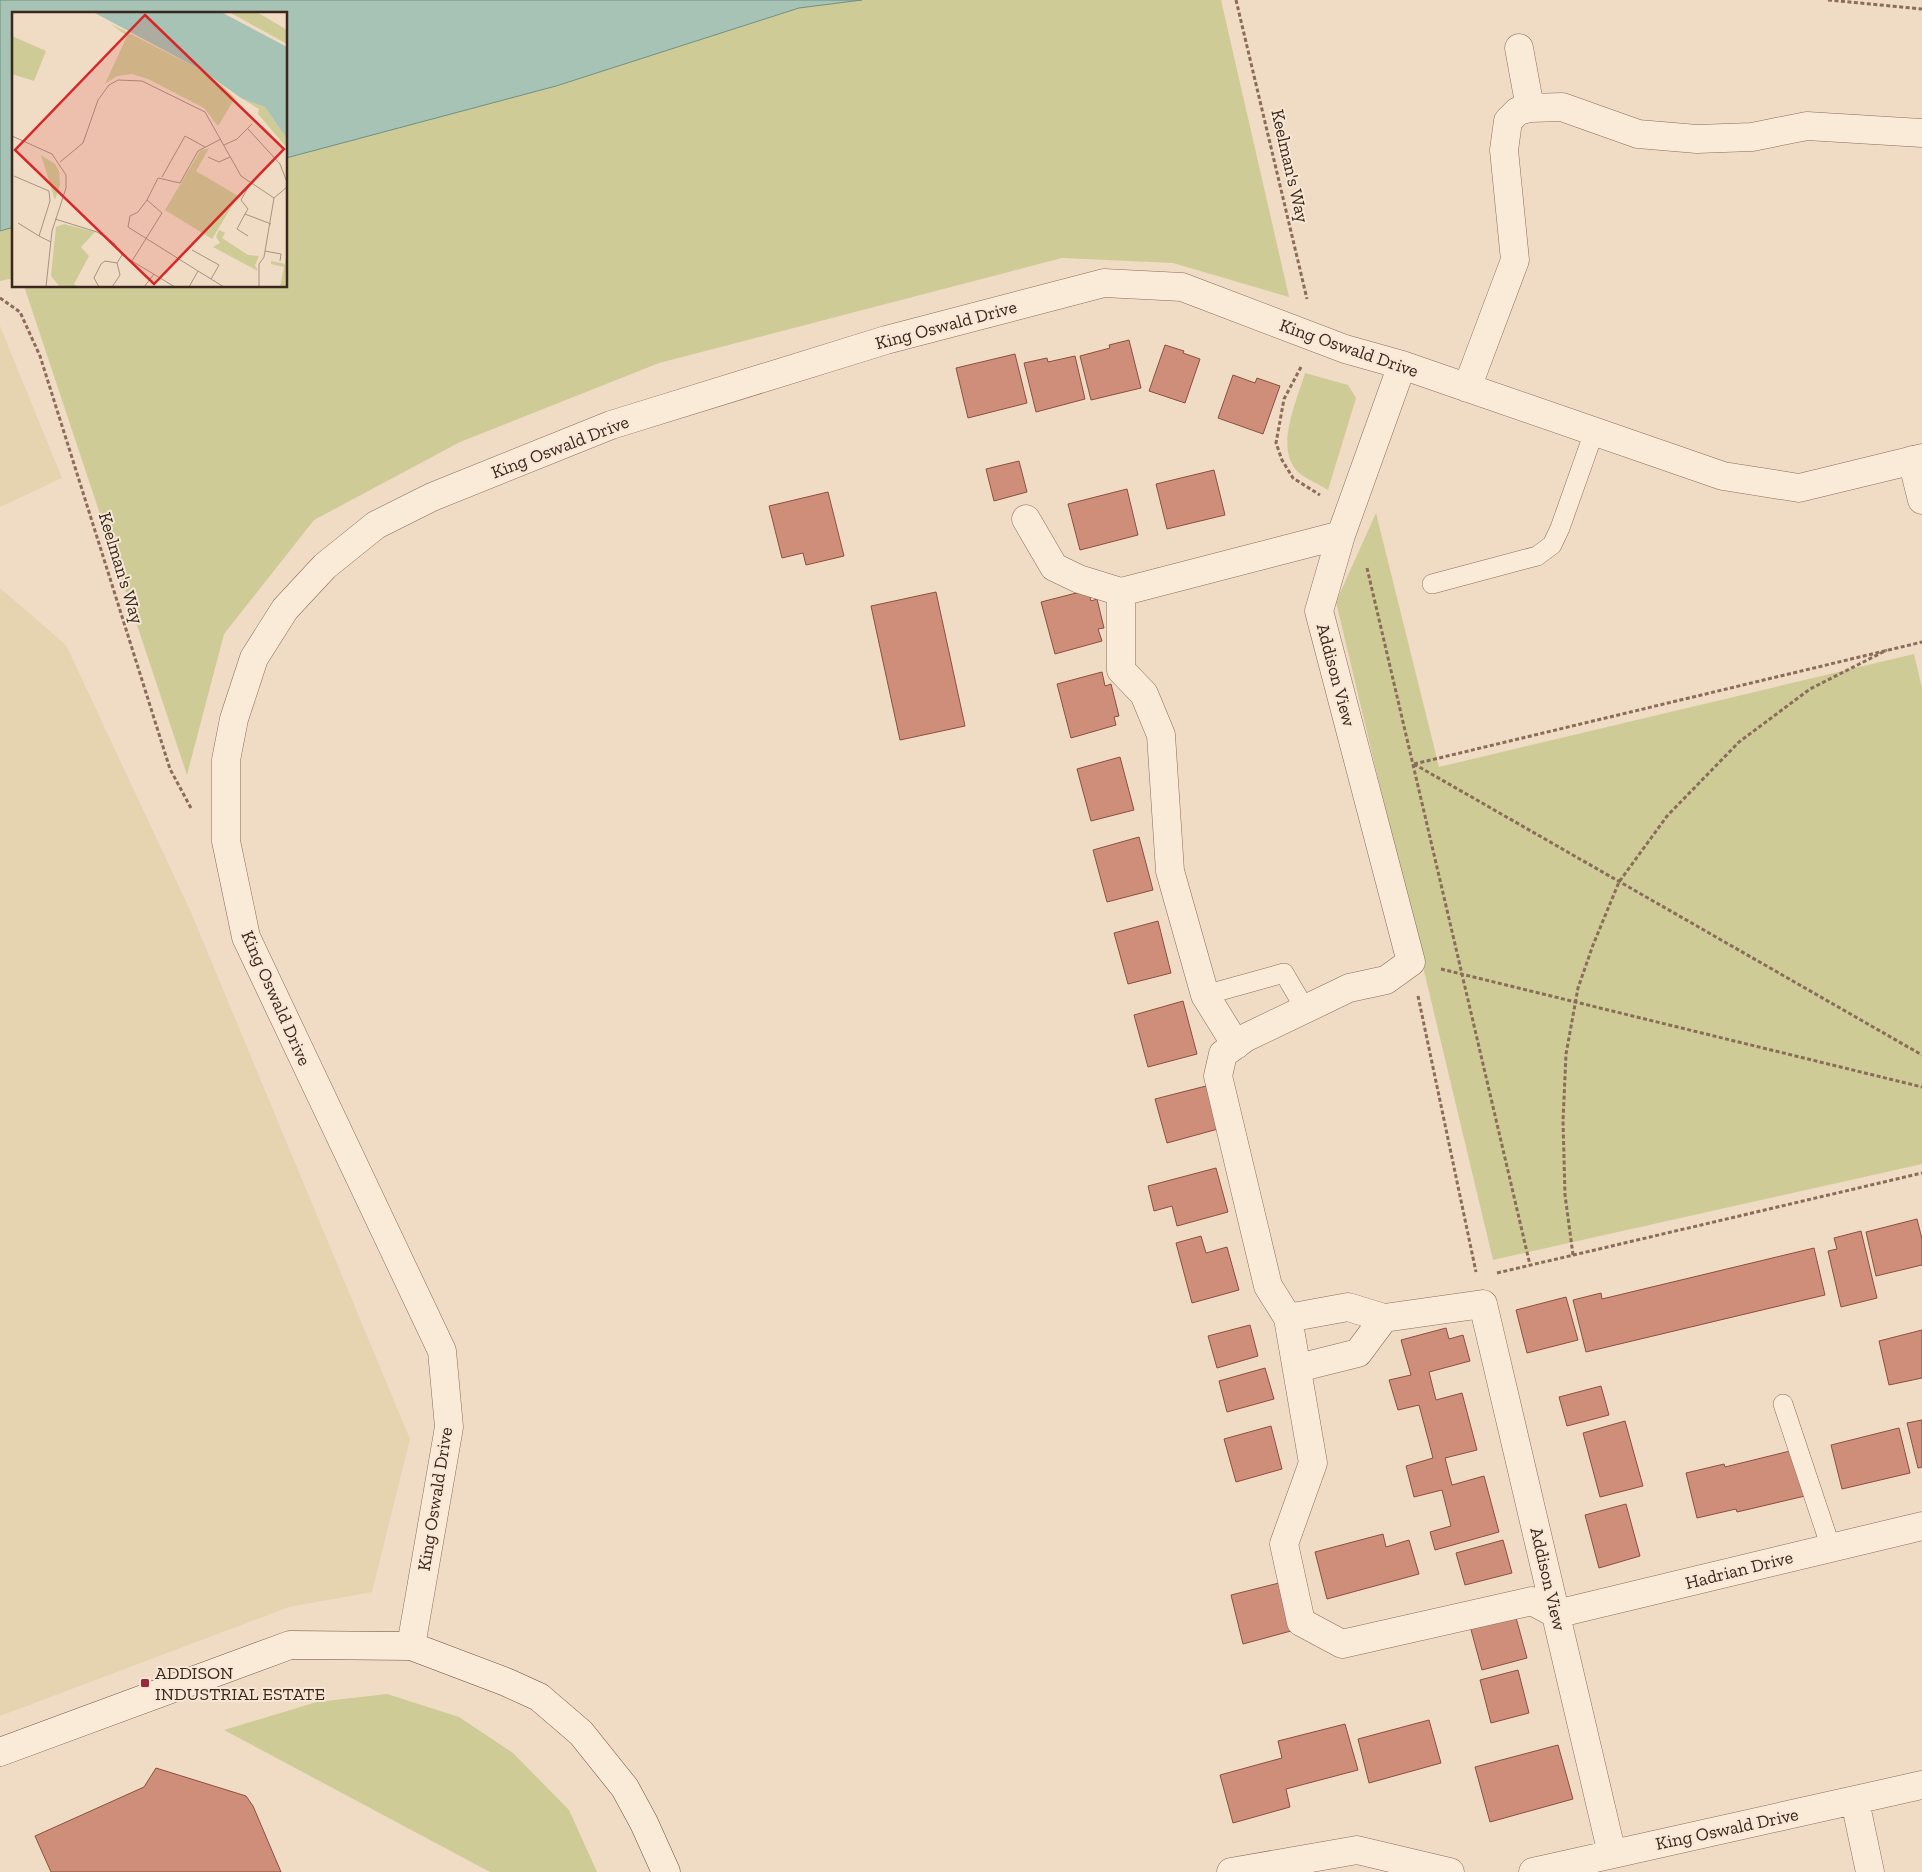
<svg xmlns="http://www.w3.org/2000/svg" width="1922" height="1872" font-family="'Zilla Slab',serif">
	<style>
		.farmland { fill: #e6d4b1 }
		.green { fill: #cecb97 }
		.water { fill: #a6c3b5; stroke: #6c9182 }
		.building { fill: #cf8e79; stroke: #8b503f }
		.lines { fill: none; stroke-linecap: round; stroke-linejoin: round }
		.lane-casing { stroke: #8b6c5a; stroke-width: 20 }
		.street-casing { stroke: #8b6c5a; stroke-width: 29 }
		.secondary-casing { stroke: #6d4d3d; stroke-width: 29 }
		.path { stroke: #8b6c5a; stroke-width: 3; stroke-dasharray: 4 2.5; stroke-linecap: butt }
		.lane { stroke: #faead8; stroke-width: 19 }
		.street { stroke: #faead8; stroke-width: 28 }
		.secondary { stroke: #faead8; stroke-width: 28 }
		.poi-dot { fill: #9c273c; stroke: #f7e7d4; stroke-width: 2 }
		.labels { text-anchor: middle; stroke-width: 4; stroke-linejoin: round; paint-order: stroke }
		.street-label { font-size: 18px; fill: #3a271e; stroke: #f7e7d4 }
		.poi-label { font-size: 18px; fill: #3a271e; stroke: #f7e7d4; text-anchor: start }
		.inset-road { fill: none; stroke: #a79382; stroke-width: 1 }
		.view { fill: #d62828; fill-opacity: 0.15; stroke: #d62828; stroke-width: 2.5 }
		.inset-edge { fill: none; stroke: #3a271e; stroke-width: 2.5 }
	</style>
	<rect width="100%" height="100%" fill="#f0dbc4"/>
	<!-- farmland -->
	<path class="farmland" d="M0,326l62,152 -62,29z
		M0,588l66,57 124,265 220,529 -38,153 -83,15 -289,109z"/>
	<!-- green -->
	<path class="green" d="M862,0h359l68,297 -116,-34 -111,-5 -403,105 -199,79 -146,78 -90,114 -37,141 -163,-489h262v-130l270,-70 243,-78z
		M14,226v52l-14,3v-52z
		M1305,373l43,12 8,13 -28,92c-9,-6 -22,-11 -30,-18 -24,-24 -1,-71 7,-99z
		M1376,513l63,254 475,-113 8,34v476l-429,96 -157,-658z
		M387,1694l72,23 54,36 56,57 28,62h-107l-266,-142 93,-28z"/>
	<!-- water -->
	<path class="water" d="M0,0h862l-63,8 -243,78 -270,72v-144h-272v213l-14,4z"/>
	<!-- building -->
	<path class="building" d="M1129,340l12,48 -50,12 -11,-44 30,-8 -1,-3z
		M1165,345l19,6 -1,2 17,6 -15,44 -36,-12z
		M1015,354l12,49 -59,15 -12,-50z
		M1075,356l10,43 -49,13 -12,-49 23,-5 1,4z
		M1233,375l22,8 2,-5 23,8 -17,48 -45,-16z
		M1019,461l8,31 -33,9 -8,-32z
		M1214,470l11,45 -58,14 -11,-45z
		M1127,489l11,46 -58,15 -12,-46z
		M828,492l16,64 -38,9 -3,-12 -21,5 -13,-52z
		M1088,590l3,11 6,-2 7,29 -6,1 4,12 -47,13 -14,-52z
		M936,592l29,134 -65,14 -29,-134z
		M1102,672l3,14 6,-2 8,32 -5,1 2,8 -45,13 -14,-54z
		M1120,757l14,53 -43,11 -14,-52z
		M1139,837l14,53 -46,12 -14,-52z
		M1158,921l13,52 -43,11 -14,-51z
		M1183,1001l14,53 -49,13 -14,-52z
		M1206,1086l12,43 -51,14 -12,-44z
		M1216,1168l12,44 -51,14 -5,-20 -18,5 -6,-25z
		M1917,1219l5,20v26l-46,11 -10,-44z
		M1861,1231l16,67 -36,9 -13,-56 9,-2 -3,-11z
		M1201,1236l5,17 21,-6 12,43 -47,13 -16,-60z
		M1814,1248l11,47 -239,57 -13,-52 28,-7 1,6z
		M1566,1297l12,43 -51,13 -11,-43z
		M1250,1325l8,31 -41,12 -9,-32z
		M1446,1328l3,11 14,-4 7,26 -41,11 7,28 26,-7 15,57 -32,8 7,27 32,-9 15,56 -64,18 -5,-18 21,-6 -9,-36 -28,7 -8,-31 27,-8 -14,-53 -21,5 -9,-30 22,-5 -10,-35z
		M1922,1330v48l-33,7 -10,-44z
		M1265,1368l9,31 -47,13 -8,-31z
		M1601,1386l8,29 -42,11 -8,-29z
		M1922,1420v47l-4,1 -11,-45z
		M1625,1421l18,65 -43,11 -17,-64z
		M1271,1426l11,43 -46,13 -12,-43z
		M1899,1428l11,45 -68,16 -11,-44z
		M1794,1450l11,46 -68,16 -1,-3 -39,9 -11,-45 38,-9 1,3z
		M1626,1504l14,52 -41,12 -14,-53z
		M1383,1534l3,13 23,-7 10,34 -92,25 -12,-47z
		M1503,1540l9,33 -47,12 -9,-32z
		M1279,1583l12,48 -48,13 -12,-49z
		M1515,1614l12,44 -45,12 -12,-44z
		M1518,1670l11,43 -38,10 -11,-43z
		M1429,1720l12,43 -72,20 -11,-44z
		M1345,1724l13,46 -72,19 4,18 -57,16 -13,-48 62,-17 -4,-17z
		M1558,1745l15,54 -83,23 -15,-55z
		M156,1768l90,28 7,10 28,66h-230l-16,-36 109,-49z"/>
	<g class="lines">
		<defs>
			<path id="lane" d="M1432,584l105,-28 15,-11 8,-17 34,-96
				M1205,995l79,-22 21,36
				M1783,1404l48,144"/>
			<path id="street" d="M1530,108l32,-1 76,27 59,5 55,-2 55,-11 115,7
				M1402,365l-61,170 -22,76 92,351 -25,18 -37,8 -104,50 -22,16 -5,22 50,210 20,32 60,-11 36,11 99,-14 129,550
				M1467,388l48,-128 -11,-110 4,-29 10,-10 12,-3 -11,-60
				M1912,460l10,40
				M1026,519l28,48 25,12 42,13
				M1236,1045l-31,-50 -35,-124 -9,-136 -17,-41 -23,-24v-78l220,-57
				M1288,1318l25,145 -29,81 17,78 41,22 190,-43 24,13 366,-88
				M1298,1368l60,-15 26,-35
				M411,1646l38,-219 -7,-76 -196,-414 -20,-96v-81l8,-41 20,-61 31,-49 40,-43 51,-41 56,-28 179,-72 275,-85 218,-57 78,4 163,62 57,16 321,111 76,12 123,-30
				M1855,1801l15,71
				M1231,1872l126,-22 93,22
				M1533,1872l389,-87"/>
			<path id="secondary" d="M0,1752l290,-107 121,1 95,36 33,15 42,36 44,55 19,35 22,49"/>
		</defs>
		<!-- lane casing -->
		<use href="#lane" class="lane-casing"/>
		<!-- street casing -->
		<use href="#street" class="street-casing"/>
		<!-- secondary casing -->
		<use href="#secondary" class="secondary-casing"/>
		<!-- path -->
		<path class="path" d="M1236,0l71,299
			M1828,0l94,9
			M0,298l20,14 20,44 130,413 22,41
			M1301,367l-17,32 -8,44 6,17 11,18 27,17
			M1367,568l163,697
			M1414,764l508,291
			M1414,764l508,-122
			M1441,969l481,118
			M1418,996l58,276
			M1573,1255l-8,-60 -2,-74 3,-67 12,-66 15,-43 26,-63 48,-66 72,-74 71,-53 77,-39
			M1497,1273l425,-100"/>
		<!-- lane -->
		<use href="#lane" class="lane"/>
		<!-- street -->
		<use href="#street" class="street"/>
		<!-- secondary -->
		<use href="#secondary" class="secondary"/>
	</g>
	<!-- markers -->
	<rect class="poi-dot" x="140" y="1678" width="10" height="10" rx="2.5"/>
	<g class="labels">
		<!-- street labels -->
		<g class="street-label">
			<text transform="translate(1290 166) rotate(77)" y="6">Keelman's Way</text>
			<text transform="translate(946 325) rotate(-15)" y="6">King Oswald Drive</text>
			<text transform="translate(1349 348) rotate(19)" y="6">King Oswald Drive</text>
			<text transform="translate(560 447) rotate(-21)" y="6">King Oswald Drive</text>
			<text transform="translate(121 568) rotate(73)" y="6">Keelman's Way</text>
			<text transform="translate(1336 675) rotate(75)" y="6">Addison View</text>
			<text transform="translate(276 998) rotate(66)" y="6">King Oswald Drive</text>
			<text transform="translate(435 1499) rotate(-81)" y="6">King Oswald Drive</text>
			<text transform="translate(1739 1570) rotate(-14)" y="6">Hadrian Drive</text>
			<text transform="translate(1548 1579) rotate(77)" y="6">Addison View</text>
			<text transform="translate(1727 1829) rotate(-12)" y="6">King Oswald Drive</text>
		</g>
		<!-- poi labels -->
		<g class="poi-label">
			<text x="155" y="1679">ADDISON<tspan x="155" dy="21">INDUSTRIAL ESTATE</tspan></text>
		</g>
	</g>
	<!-- overview -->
	<g transform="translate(12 12)">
		<rect width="275" height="275" fill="#f0dbc4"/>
		<path d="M217,0h28l30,18v14zM99,12l92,47 21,16 11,11 -17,28 -14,-18 -56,-29 -16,-5 -15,2 -12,8 22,-48zM0,24l34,15 -12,30 -22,-7zM229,86l24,9 22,32v9l-29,-34 1,-5zM197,136l-13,23 42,25 -26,43 -47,-29 35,-59zM29,143l14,9 4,7 1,14 -5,15zM52,212l31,8 -14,15 8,9 -15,28 4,3h-18l-9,-11 5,-49zM207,218l6,3 -3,5 26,17 11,1 -4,9 3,6 -45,-24 7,-4 -4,-6zM275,240v35h-7l4,-20 -13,-3v-3l14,3z" fill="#cecb97"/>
		<path d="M81,0h128l66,35v92l-22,-32 -24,-9 -38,-27z" fill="#a6c3b5"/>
		<path class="inset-road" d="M236,117l32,35 7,18M0,124l40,18 14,21v13l-14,43 -6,56M212,133l13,-6 15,-15M196,145l11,5 11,-5M48,150l23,-19 15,-43 11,-15 9,-5 24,1 63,31 36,64 33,22 -10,59 -5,7v23M2,164l35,15 1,10 -11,35 12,6M150,165l23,-41 20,11M239,170l-10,18 7,9 -3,5 26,10M262,186l13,-11M135,188l-9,12 -8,4 -2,11 70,44 -9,16M233,202l-8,15 11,7M43,207l42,13 17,11 8,12 53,32M6,211l21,13M180,238l27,15 -8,14M253,239l16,3 -1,7M120,249l30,-48 -15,-13 11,-22 22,5 18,-32 23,-12M186,259l26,16M87,275l-5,-9 7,-14 4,-3 12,2M100,275l8,-12 -3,-12 5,-8M132,275l10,-13"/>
		<path class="view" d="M133,3l139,134 -130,135 -139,-134z"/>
		<rect width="275" height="275" class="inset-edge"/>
	</g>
</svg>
